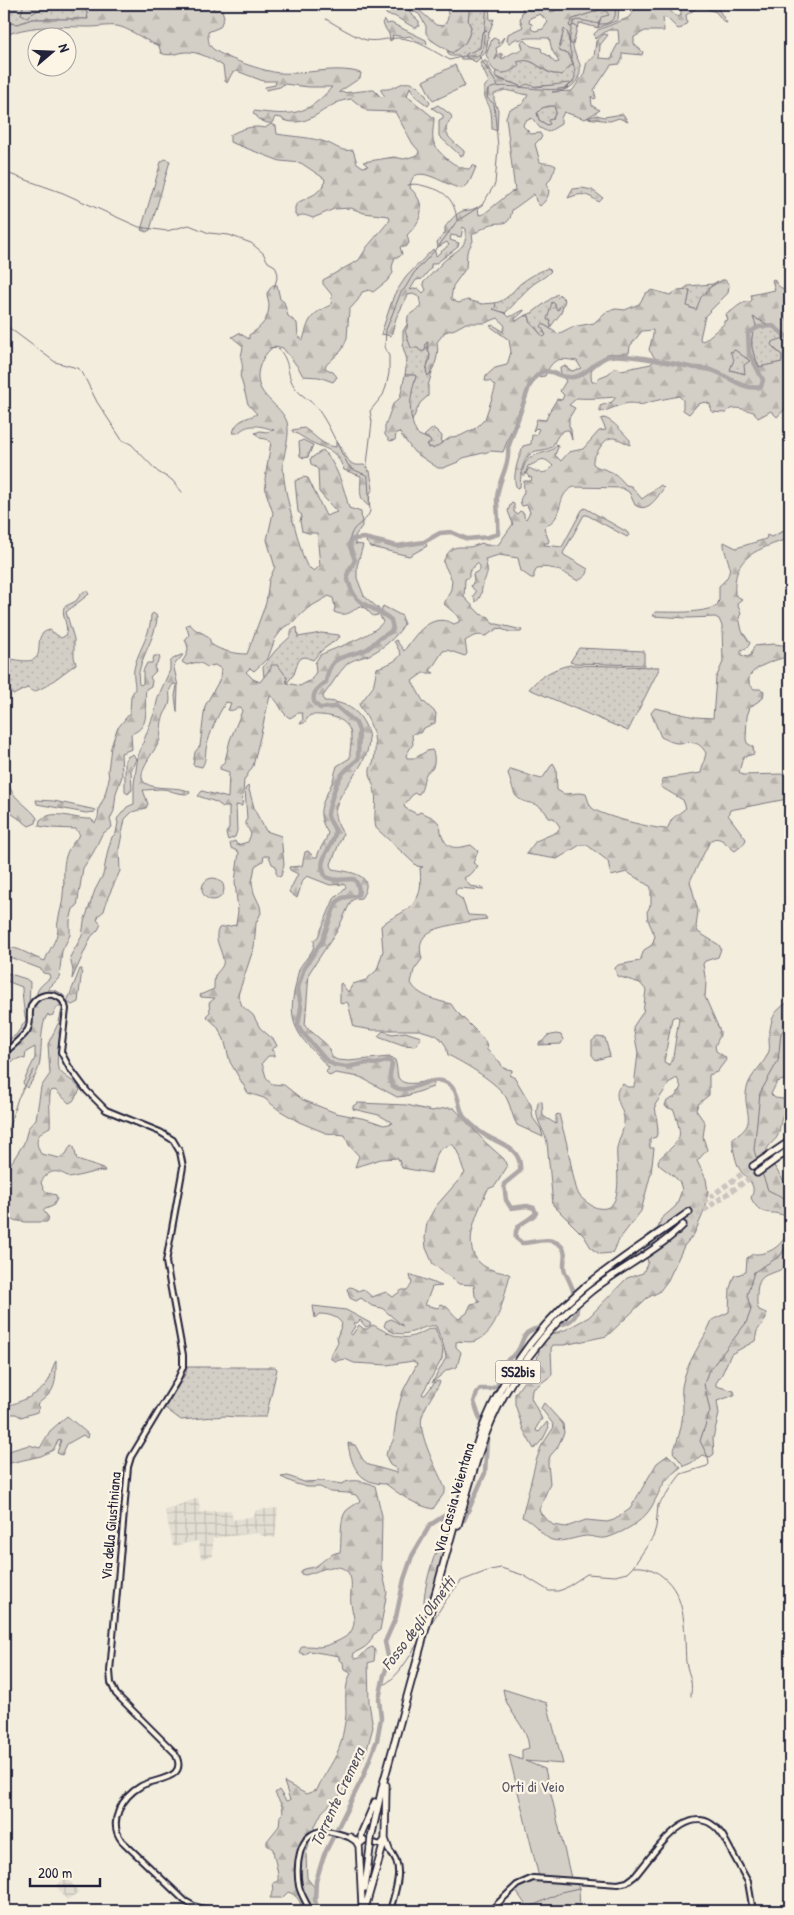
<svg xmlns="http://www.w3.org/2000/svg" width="794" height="1915" font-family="'Patrick Hand',sans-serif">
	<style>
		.industrial { fill: url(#industrial-grid) }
		.grass { fill: url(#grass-dots); stroke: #7b7880 }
		.forest { fill: url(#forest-firs); stroke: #7b7880; fill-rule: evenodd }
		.green { fill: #d4cfc6; stroke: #7b7880 }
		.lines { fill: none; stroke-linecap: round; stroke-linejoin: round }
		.stream { stroke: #75727b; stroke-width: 1 }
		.river { stroke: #aca7a6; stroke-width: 4.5 }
		.trunk-tunnel { stroke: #c9c4bd; stroke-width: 5.5; stroke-dasharray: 5.5 3; stroke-linecap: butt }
		.tertiary-casing { stroke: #22223b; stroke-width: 8 }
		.trunk-casing { stroke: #22223b; stroke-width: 9 }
		.tertiary { stroke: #fcf5e5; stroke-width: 4 }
		.trunk { stroke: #fcf5e5; stroke-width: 5.5 }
		.trunk-bridge-casing { stroke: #22223b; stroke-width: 9; stroke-linecap: butt }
		.trunk-bridge { stroke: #fcf5e5; stroke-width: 5.5 }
		.labels { text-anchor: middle; stroke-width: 4.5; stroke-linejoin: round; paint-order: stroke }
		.shield { fill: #fcf5e5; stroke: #63616e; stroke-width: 1 }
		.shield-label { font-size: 14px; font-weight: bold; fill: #22223b }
		.street-label { font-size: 15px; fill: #22223b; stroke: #fcf5e5 }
		.park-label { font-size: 15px; fill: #575665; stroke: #fcf5e5 }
		.water-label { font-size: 16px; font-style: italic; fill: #525160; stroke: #fcf5e5 }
	</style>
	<defs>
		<pattern id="industrial-grid" width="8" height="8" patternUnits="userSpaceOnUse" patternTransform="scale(1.25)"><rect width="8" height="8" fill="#e3ded2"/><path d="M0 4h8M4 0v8" fill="none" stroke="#c2beb5"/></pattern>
		<pattern id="grass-dots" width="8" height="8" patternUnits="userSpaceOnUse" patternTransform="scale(1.25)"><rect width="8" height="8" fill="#d4cfc6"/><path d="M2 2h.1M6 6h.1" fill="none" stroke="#b6b1ab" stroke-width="1.8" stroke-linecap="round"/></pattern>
		<pattern id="forest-firs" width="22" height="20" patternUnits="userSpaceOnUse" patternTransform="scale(1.25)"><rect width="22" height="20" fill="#d4cfc6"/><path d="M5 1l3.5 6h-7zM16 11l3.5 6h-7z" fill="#b6b1ab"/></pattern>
	</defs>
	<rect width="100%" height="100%" fill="#f3edde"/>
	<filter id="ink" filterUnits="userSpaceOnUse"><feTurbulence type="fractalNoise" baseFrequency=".02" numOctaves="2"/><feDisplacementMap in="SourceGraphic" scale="10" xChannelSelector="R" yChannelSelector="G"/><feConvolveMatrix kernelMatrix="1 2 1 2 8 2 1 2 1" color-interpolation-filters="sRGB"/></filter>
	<g filter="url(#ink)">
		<!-- industrial -->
		<path class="industrial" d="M198,1498l3,14 30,-2 2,10 21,-4 2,-6 22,-2 -3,30 -11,-2 -6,-3 -45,5v18l-12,3 -3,-18 -25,5 -8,-36z
			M66,1877l13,15 -12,8 -11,-14z"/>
		<!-- grass -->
		<path class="grass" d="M4,4h6l5,4 3,-4h6l-3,10 6,2 16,-9 40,2 4,3 1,7h-56l-14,5 -11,-1 -3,2z
			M470,4h19l1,16 4,-1 -5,14 -3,-3 -4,3 -2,15 -7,4 -6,5 3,2h-9l-1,-3h-10l-3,-5 3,1 15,-9 4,-8 2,-8 -3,-6z
			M602,9l6,3 1,3 -10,6 -1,7 -18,-5 -3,5 -1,-2 -6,1 -1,-2 4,-6z
			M564,29l4,4 1,9 4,3c0,7 5,13 7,20 2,12 -6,23 -17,25l5,-3 -13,-2 -33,2c-8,-4 -18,-6 -27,-11l1,-5 7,2 14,-6v-5c14,-6 21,6 33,11 4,2 7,0 11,2l9,-9 -11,-17 3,-10v-8z
			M549,106h5l2,6 -6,12 -3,1 -8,-5 -2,-7 5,-5z
			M582,188l10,2 11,8 -4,4c-13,-8 -16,-10 -31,-4l5,-9z
			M548,268l3,3c-6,7 -13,9 -20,15 -10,8 -16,19 -26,27l-13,-4 4,-3 -1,-3c11,-2 17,-11 25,-19 9,-7 18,-12 28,-16z
			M718,281c-11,6 -17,18 -22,29l-9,-4 3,-16 -10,2 8,-6 25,-2z
			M557,294l3,1 5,5 -2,6 -2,-1 -2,5 -3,-1 -6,10 1,7 -1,3 -3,-3 -4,5 3,4 -2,2c-5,-4 -8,-10 -13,-13l-2,-8h-5l8,-3z
			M753,317l24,12 8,9 -11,11 8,6v7l-22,5c-8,-14 -12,-26 -4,-42z
			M408,323l-1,5 19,15 3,-1 -2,6 3,6 -4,17 2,5 4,-4 -4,14v10l-8,7 -8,18c-4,-16 -1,-29 4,-45l-2,-1h-9l2,-15 -5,-16 1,-1v-12z
			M735,350l15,11 -5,13 -15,-4v-18z
			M432,429h3l7,7 -1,8 -8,5 -6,-4 3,-5 -6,-4z
			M86,590l3,4 -23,18 8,27v18l2,7 -30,22 -12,6 -7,-4 -14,7 -9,-14v-24c57,16 20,-22 46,-27l11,8 4,-2c5,-12 -4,-17 -1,-29l12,-6 5,-7z
			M297,627l1,10 23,-4 18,2 1,2 -19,14 -8,9 -8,-3 -4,1 -3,4 -4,12 -7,9 -16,-15 -7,9 -1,-10 12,-16 16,-15v-5z
			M579,648l65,3v14l-70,-2 -4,-1z
			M570,665l90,2 -32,64 -99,-42c10,-12 25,-21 41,-24z
			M187,1367h88l2,2 -11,48h-31l-10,-1 -44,4 -16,-12 21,-35z"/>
		<!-- forest -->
		<path class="forest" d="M24,4h188l2,6h8l2,7 -4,10 -12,5c0,4 0,11 3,15 9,10 55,25 69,26 27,2 55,-8 81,0l-1,5 -21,14c5,2 26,-2 35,-2l7,7 4,-1 -4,-5v-2c9,1 13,-2 20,-5 14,-6 24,9 29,19l-2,3 -13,-10 -5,-9 -3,9 27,22c0,8 -3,18 0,25 4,11 23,26 35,26l4,-4 3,2 -6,14 -7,7c-14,2 -51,-32 -53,0 17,16 13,32 -3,47l2,8 -3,4 -4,-1 -2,1 2,7 -3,3h-4l-3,10 1,6 -6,8 -14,11 -4,-2 -7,2 -4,8 -9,10 -2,28 -5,12 -16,15 -1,3 8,4 4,5 -4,5 -14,-5 -16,-1c-5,-11 -13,-18 -20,-28l-8,-2c-10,5 -18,21 -17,32 1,20 23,27 29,44 4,14 -4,31 -4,45 1,28 13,63 20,90l4,9 7,5 6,-5 -3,-33h-9l-6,-2 -2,-10 2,-6 -4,-3 -3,-31 8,-4 5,1 18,38 11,-4 -18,-20 -1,-23 -7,-5 -1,-5 13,-9c14,15 21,38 26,58l12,4 1,14 -7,10v8l8,1 -6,21v12l7,18 15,13 -1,6 -5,1 -8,-8 -6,-2c-8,7 -14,11 -25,6l1,-5 -2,-9 -4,-2 -21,12 -16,15 -8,4 -9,12 -7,19 -14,13 -4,-3 -4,4 7,7 7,3 11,-14v-3h7l8,11 1,7 13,3 11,-6 5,-8 -1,-9 5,-8c17,-8 53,-19 63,-33l-3,-6 3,-10 19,10 2,8c-7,13 -22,25 -35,31 -8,3 -16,4 -22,9 -9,9 -16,22 -24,32l1,5c14,0 29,5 37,17 26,38 -21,61 -26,94 -1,7 5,16 8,22l-12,30 1,5c17,3 46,5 29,29l-7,1 -3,2 -14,30 -28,42 -4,53 22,19 5,12 5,3 12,1 40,-4 6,3c2,6 2,12 3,17 5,11 24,5 32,3l4,4 -1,3 -27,9 -9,1 -37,-20 -25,-4 -5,3 -4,-4 3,-4c-25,-28 -44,-39 -34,-80 2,-8 2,-18 8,-25 5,-7 13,-14 11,-23l4,-3 16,-38 12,-12 -2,-3 -14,1 -23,-9 -4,4 -6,18 -8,-6 9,-18 -8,-4 -1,-3 13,-1 3,-14 3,-1 6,6h3c2,-9 9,-15 11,-24 -13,-21 -6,-28 3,-48 3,-6 4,-13 6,-19l13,-8c-1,-7 2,-14 1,-21 0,-20 -25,-23 -41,-22l-6,8 -4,1 3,-5 -1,-6h-4l-8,5c-10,-5 -10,-18 -20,-22l-17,70 -9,14 -2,26 -6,-1 1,26 -2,6 -7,3 -2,-7 3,-5v-21h-6l-7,-5 -18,-6 4,-5 26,7 1,-26 -9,-3v-2l5,-6 5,-21 12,-29 -1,-3c-5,-1 -7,4 -13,2l3,-7 -5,-1c-9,14 -16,30 -20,47 -1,8 0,11 -4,18l-9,-2 2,-13 5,-6 5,-40 15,-27 1,-10 -6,-4 -8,2c-8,-6 -11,-5 -20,-2l-5,-3c6,-9 8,-13 3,-22l4,-5 -3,-10 4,-1c6,10 19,7 21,20 9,7 25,10 36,10l19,-51 3,-23 6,-13 -8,-27 6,-27 -7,-21 -1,-13 6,-37 -5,-3 -6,-1 -5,-5 5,-2 7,1 7,-2c-13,-4 -25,-8 -36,3h-5c3,-14 14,-14 24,-19l-9,-10 -8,-29c4,-7 2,-10 1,-17 0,-3 2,-9 2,-12l-11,-9 7,-4 10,6v-4c12,-7 20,-16 20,-30 0,-4 -2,-8 -2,-12l6,-8h4l3,14 4,3 4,14 9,7 1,13 5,4c6,-21 7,-26 28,-35l1,-10 -9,-11v-4l36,-20 8,-13 23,-27 -1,-4 -25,-3 -13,-5 -17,1 -21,9c-6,-2 -11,-5 -16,-1l-2,-2v-8l2,-4 18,-9 9,-8 1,-7 -24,-16 -21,-2 -50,-19v-7c11,-6 22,-10 35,-7l6,-4 5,2 1,8c17,3 35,3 51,9 9,4 14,9 25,7l4,13 6,4 5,-1 -5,-4 31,-5 10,2 14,-4 1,-4 -6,-7 -18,-32 -28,-1 -15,-12c-26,1 -40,31 -69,21l-1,-2 -7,-1 -3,6h-5l-9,-4 -1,-3 -4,-2 1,-3c37,5 53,5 78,-24h-23l-25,-3 -4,3 -14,3 -1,-3 10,-2 1,-4h-13l-26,-10 -5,2 -5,10 -2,-2 -2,-15c-11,-7 -25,-15 -38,-14 -8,1 -16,5 -24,1l-2,-7c-13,-5 -26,-15 -38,-19 -10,-3 -20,0 -31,0 -28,0 -57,-3 -84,8l-2,-2v-8l3,-2 11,1 14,-5h56l-1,-7 -4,-3 -40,-2 -16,10 -6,-3z
			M380,4h32l24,21 7,1c8,-8 5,-13 2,-22h25l-2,17 3,6 -2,8 -4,8 -13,10 -21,-13 -5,-7v-7l-7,-12 -11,-5 3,5 8,7v5l-4,2 -21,-12 -7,-1z
			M520,4h15l-2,4 1,1 5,-4 7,-1v3l5,5 4,-1 6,-7h58l-1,16 -20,8 3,-11 8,-2 -2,-3 -5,-3 -29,10 -4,6 1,2 4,-2 3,3 -4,17 -4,-3 -1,-9 -4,-4 -5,20 2,3 7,1 5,11 -12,11c-5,-2 -8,0 -12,-3 -12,-5 -16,-15 -32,-10l2,2c-5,8 -17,12 -25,6 -4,-3 -5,-10 -8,-15l6,-16 3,-1 3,1v5l6,-7 -4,9 -4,2 1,6 -2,6 5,-7 3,2 -2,4h1l12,-7h5l4,-3 -2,-7 4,-2 6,6 10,2 1,4 7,4 6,7 4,-1 -7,-12 -3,-12c-11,0 -23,-1 -31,2l-1,-2 -8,5 -2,-2 1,-7 15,-7 -3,-7 3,-11 -3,-4zM540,14l8,8 -5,7 -8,2 -4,-2 1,-5 -3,-1 1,-5z
			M640,4c6,0 21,-3 26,1 5,5 5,9 12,12l3,-2v-10l-5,-1h39l12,19 -3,-1 -8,-10 -16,-6 -14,9 1,8 -5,5 -4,1 -10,-10 -5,-2 1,14h-19l-11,6v7l9,8 -1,3 -20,-2v7l-3,4 -8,1 -17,25 2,8 -2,1 -3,-3 1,10 8,4 -15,9 -21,-7 -3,6v6l-13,8 -8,-4 -8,-10 -8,4 -1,4 8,8 9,-1 2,4 -7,7 5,18c5,2 10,0 16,4l-6,14 -3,3c4,10 1,16 -7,23l-4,-5 -2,-7 -22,16c-3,19 -9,10 -23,15 -6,3 -12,7 -17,10l1,6 -6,11 -1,16 -13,18 -2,13 7,4 10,-3 14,4 13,-1 1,3 -3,3 12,4 4,4 15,-7v1l-9,8 1,2 8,-5h5l2,8c5,3 7,9 13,13l2,-2 -5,-9 2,-2 15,10 14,-7 22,-4 13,-12 9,-2 9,1 14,-6 7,-11 6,-3 18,5 7,-4 13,-1 -3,16 9,4 5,-13 7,-6 1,-3 13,-8h3l4,5 -1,8 -23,23 -5,22 1,3 4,-1 19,-16v-3l4,-1 -2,-6c9,-3 13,-13 24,-12l2,-2 -1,-5 24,-5 -3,-10 2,-1c4,8 7,10 16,11v114l-13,13 -6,-6 -13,7 -4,-6c-9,-2 -22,-8 -28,1l-14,-1 -2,-8 -5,-2 -7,2 -9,10 -6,-4v-10l-4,-4c-13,3 -25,4 -38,9 -16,-6 -26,4 -41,7v-6l12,-4 4,-5c-13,1 -26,2 -39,1l-8,7 6,3 -6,10v8l2,4 1,10 -3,-10c-10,-1 -13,10 -17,17 -5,3 -11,3 -16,4 -15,5 -15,24 -16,36l-3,1c-6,-10 2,-31 6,-42l8,-2 1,-9h4l3,-6 -3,-1 -3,3 4,-12 9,1 3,-8 8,-13 5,1 2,-5 -4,-4 6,-10 -5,-6 -1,-8 5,-1 7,5 9,-3 -4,-7c-18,-3 -24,-4 -32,15l-8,1 -13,21 -21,54 -12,-1 -28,7 -5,4 -15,6h-5l-24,-16 -15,-20 -3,1 -1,7 -5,1 -5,-6v-9l8,-22 7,-6 5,-23h10l1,1c-6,20 -9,39 1,58l13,6 1,2 -4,3 2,3 3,-1 1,2 18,-12 9,-1 16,-8 9,-9 10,-30v-3l-5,-5h-5l1,-5 9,-8 12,-3 4,-13 -2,-12 -19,-14 3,-1 10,6 2,-5 -7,-8 -13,5h-19l-11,6 -10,3 -8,10c2,12 -1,24 -9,34 -4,-8 2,-13 2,-21 -1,-5 -3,-7 -2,-13l-2,1 -1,8h-5l-2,-3h-7l-6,-17 2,-3 1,-12 13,-10 -2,-9 -6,-3 -5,1 -12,23 -5,18 -10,-2 13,-39 12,-18 27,-28 2,3 1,4 13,-11 -2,-3 -9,5 -1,-5 8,-9v-6c5,-6 11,-14 18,-16 6,-1 9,-1 15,-4l1,8 5,-1 27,-22 4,-1 -9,-74 3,-7 14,-6 5,-9 -23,-5 -11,4v6l4,10 -1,21 -5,-2c0,-6 0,-15 -2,-21 -4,-9 -11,-19 -1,-26l-9,-19 2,-2h4c3,5 4,10 9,15 8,7 19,6 26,11l6,-3 9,3 33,-4 2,1 -8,6 -11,2 20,-1 12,-17 3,-12 7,-5 2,-16 8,-7 4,1 -8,10 -1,13 13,1 2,-8 5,-9 -1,-12h-10l-13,9 -1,-5 4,-4 30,-12zM549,106h5l2,6 -3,7 -5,1 2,4 -3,1 -8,-5 -2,-7 5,-5zM463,227l3,2c2,21 -12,21 -24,34 -6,6 -12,13 -19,20l3,7 -3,3 -5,-5 -8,2 6,-10 6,-1 9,-11v-4h4l23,-17 1,-4 -9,-3 1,-5 10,2zM753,317l24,12 7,9 -12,4 -1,3 11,10v7l-23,5c-7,-15 -11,-26 -3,-42zM653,330v5l-4,15 6,8 -4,6 -30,6 -5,-3 -8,7 -10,4 -1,4h-5c-4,-18 5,-16 15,-28l22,-1 1,-7 12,-15zM735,350l15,11 -6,4 1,9 -15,-4 4,-11 -4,-7z
			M384,20l3,4 4,-1 35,17 1,4 -11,-3 -6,-5 -5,1 -13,-2 1,4 -3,2 -1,-7 -7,-11z
			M486,30l3,3 -3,19 -10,10 -10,-5v-3l14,-6 2,-15z
			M438,105l13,10 1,3c-14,15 0,22 12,33v3l-3,2 -22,-20v-16l4,-2v-3l-11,-7z
			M623,114l5,8 -9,-4 -9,3 -23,-3 10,-3 7,2z
			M165,159l5,2 -20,69 -4,2 -5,-2 20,-68z
			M552,302l3,2 1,5 2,1 3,-5 2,1 -2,7 -10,13 -1,-6h-3z
			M604,418c9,2 19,15 26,22v5c-15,-8 -21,-12 -31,4 -3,6 -7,9 -6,15 6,5 10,4 16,7 7,2 12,9 17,14l5,1 11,13 19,-14 3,3c-7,9 -16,26 -29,17l-6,-13 -7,-4 -48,-1c-14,5 -12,18 -18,30 -2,4 -8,7 -12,11l5,13 -1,2h-4l1,2 17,2 20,-37 3,-2 42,24 2,3 -2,2 -40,-22h-3l-21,38 1,2 24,14c0,8 -5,8 -10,12 -13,-8 -25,-16 -41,-13l-3,6v4h-3l-10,-7 -3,-13 -19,-3 -14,4c5,18 1,13 -3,29 -1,6 -1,9 -6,14l-3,-6 3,-4 -5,-6 3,-5 -1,-7 7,-4v-4l-3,-3 -8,9v5l-4,2 -1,18 16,17 9,3 4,7h4l25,6 -1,2h-11l-12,-4 -12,8c-10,-2 -13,0 -21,5l2,13 -2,2 -18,-6 -4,1 -13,20 4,2h-11l-11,8 11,20 13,12 -1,10 -11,5 -4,5h-6l-2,2 1,9 -7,11 1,3h8l12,-7 5,-1c3,4 3,14 0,19 -3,3 -4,1 -6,5 -4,7 -2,14 -7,20l-5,-1 -10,12 1,3 12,6 3,-2c6,3 16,5 19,12 1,1 2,6 2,8 5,18 13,17 30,13l7,6 -5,12 5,3 -6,7 -8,5 6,8 13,2v2l-25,-2 -3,3 1,4 6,4 6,16 17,1 2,3c-11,1 -21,3 -31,5 -20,5 -42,7 -34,35l-8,11 -3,13c6,13 27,18 40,21l4,6 27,27 4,6 1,7 13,12 3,6 9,2v2l-3,3 6,3 16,27 2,13 8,11 2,8 -26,-12c-5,-9 -6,-18 -10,-26 -8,-16 -43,-36 -59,-44l-2,-9 -5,-7 -5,-4 -16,-5h-47l-19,-3 -6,-24 -2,-1 -4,2 -2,-2v-18l1,-1 7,9 5,-8 13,-4 11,-10 6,-19 -2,-25c5,-5 11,-8 17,-11 22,-12 24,-23 22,-47l3,-1 -6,-1 -41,-38c-3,-12 1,-24 -1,-35 -1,-7 -6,-18 -5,-23 0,-4 3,-6 4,-10 4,-21 -3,-39 -15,-55l14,-18 4,-19c9,-3 20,-6 24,-14l-7,-13 2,-1 8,11c11,-16 27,-40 50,-27l5,-2v-5l-15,-13 7,-15 1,-9 -9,-18c10,-22 16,-12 31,-16 3,-1 5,-2 8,-3l4,2h12l15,-21 -5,-13 3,-8 3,1v8l3,2 3,-3 4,2v4l2,2 4,-7 -3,-7 -5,1c-4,-7 0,-8 2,-14 0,-4 -1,-8 0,-11h7l1,-3 -3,-1 -3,-4 3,-5c9,5 17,8 24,-2 -12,-13 -13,-3 -25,0l-3,9h-3c3,-24 16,-18 31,-26l4,-5 1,3 -3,8 6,6 8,-9 14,-3 16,-18 7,-1 -5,-11z
			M304,428c11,7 18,18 32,19v-5c8,5 8,15 15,21 4,3 9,2 13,2l6,6 3,18 -3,4 -1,13c-12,-7 -8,-19 -8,-30l-17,-6c-7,-18 -12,-19 -29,-26 -8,-3 -14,-9 -22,-12l-1,-2z
			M303,440l10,5 -5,12 -4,1 -4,-2 -1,-14z
			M790,528v10c-32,12 -58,16 -55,57l7,4 -5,4 4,11 -2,3 3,14 8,12 -3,5 -6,2v5l6,2 4,-2 3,-9 20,-2 16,2v10c-12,3 -56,15 -36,33h6l4,2 -1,7 -13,9 -3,9 -1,23 1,4 6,4 1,7 -11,3 -4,15 4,3 41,-1 6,-3v21l-3,7 -57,11 -2,5 18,24 -2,5 -9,7c-8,-5 -15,-18 -25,-10l-20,40 8,30 -2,16 2,5 21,13 2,4 -3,8 -13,4 -2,3 3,19 -1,14 15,34v4l-5,11 1,5 9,6 1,3 -9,12 -8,3v20l-11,9 -2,6 9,13 -2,14 4,13 -10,11 9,18 2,13 -5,22 -9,20 -10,12 -16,34 -9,12 -12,6 -40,38 -43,9h-11l-2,3 1,27 -20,15 -1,8 11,21 -5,7 -1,5 3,1 8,-10 2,5 -6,12 -9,10 -11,-20 -8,-25v-10l21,-30 4,-17 11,-13 14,-4 24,-13 38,-39 16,-5 5,-11 -4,-13 1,-9 3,-5 10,-7 3,-9 15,-13 6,-16 -2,-7 -4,-5 -17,-13 -1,-3 1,-3c22,-21 25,-17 15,-49l-8,-3 -1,-2 2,-4 8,-4 6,-10 -4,-9 -7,4 -15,23 3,25 -2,7 -6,2v9h4l-3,25 -10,38 -23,30 -6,12 -12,1 -8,-5 -8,-13 -31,-31 -6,-63c-4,-16 -15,-24 -8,-41l3,1 1,14 13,8v-9l3,-1c3,14 8,27 10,41 2,8 6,34 10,40 4,5 13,12 19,13 29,6 17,-45 19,-60 2,-10 8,-19 7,-30 -2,-12 -14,-25 -1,-34l4,3h7l4,-34 -5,-26 10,-15 3,-22 -6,-7 -23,-7 -2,-8 3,-3 22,-4 4,-11 8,-5 3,-9 -7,-16 -1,-8 4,-8v-17l-24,-15 -16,4 -3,-15 -21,-16h-7l-23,14 -31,-5 10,-13 21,-9 3,-5 -6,-9h-5c-10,-20 -23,-11 -33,-22 -3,-4 -6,-17 -8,-23l3,-4c11,3 20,8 31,10l11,-16 3,5 1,22 7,4 16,-1 6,1c2,5 3,11 6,14 9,8 63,21 75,21l5,-10 14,-11 -3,-8 -22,-13 1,-8 39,-6 5,-20c-8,-14 -16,-10 -29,-10 -5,0 -11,-4 -16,-6l-10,-24 4,-5 40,9 18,1 3,-40 7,-16 -1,-36 -3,-7 -4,-2 -28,1 -34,-2 2,-4c20,0 44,2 62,-6l2,-6v-14c21,-17 4,-27 5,-44l12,6 30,-9 1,-4 4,2zM676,1016l3,2 -6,39 -3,8 -6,-3 8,-44z
			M368,539l20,7 10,1 27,-5 2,4 -18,10 -38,-9 -5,-5z
			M153,613l4,3c0,22 -22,47 -18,68l2,1 2,-2v-12l4,-8h5l2,-7h5l1,3 -6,8 2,4 -6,6 2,4 -1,5 -5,3c-3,17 7,37 -15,45l1,15 -11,4 1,23 -6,17 -2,18 -4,8 2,8 -10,7 -9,19 -10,15 -6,38 -4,3 -3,12v14l-8,16 -3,27 -11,11c7,2 15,2 18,11h-5v7h-4l-4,8 -4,1 -1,-2c-8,10 -6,33 -8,46 -1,11 -6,19 -13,28l-4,-5 12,-25v-11l-9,5 -1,7 -5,-1 -16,7v-23l12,-7 10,-15c-2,-6 -4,-27 -4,-33l-18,-7v-8l22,7 4,3 -1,24 2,1 11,-9 -1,-1 -4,1c-2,-9 6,-14 13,-20l-1,-4 -6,-1 -2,-4 -37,-14v-8c18,0 24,9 41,14 3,-10 12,-20 13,-32 0,-3 -1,-4 0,-7 1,-9 5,-18 5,-27 3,-26 -5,-38 17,-60l-4,-6 -25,-1 -12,-2 1,-6c15,-12 34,0 51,-1l4,4 3,-5 1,-10 5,-10 5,-19 -1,-8 3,-24 6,-18 13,-16 1,-17 4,-7c0,-10 -3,-13 0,-24 5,-18 16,-31 16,-50z
			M181,655h2l-8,9 -1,4 4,18 -1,26 -2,-16 2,-11 -3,-1c-8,6 -2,13 -5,21 -1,4 -4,7 -5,10 -4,8 -2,19 -5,27 -4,9 -25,32 -14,41 11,8 33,2 45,9l-1,2c-8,0 -13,-1 -21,-4 -6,-2 -18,0 -25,0l5,14 -2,4 -14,4 -7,7 -6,30 1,22 -12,26 -4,14 -5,4 -2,5 4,4 -3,6 -7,7 -19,42 1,-8 -3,-14 12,-21 2,-14 11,-32 8,-15 5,-25 4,-13 4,-4 2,-10 -1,-4 10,-12 7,-3v-20l4,-28 17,-45 3,-14 12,-27v-8l4,-4z
			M133,754l3,5 -5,12 1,19 -4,4 -3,-2v-32l2,-3z
			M4,759l3,1c4,9 -1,19 3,28 5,12 20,19 27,30l-1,5 -7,3c-5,-4 -11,-8 -17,-12 -12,-11 -8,-39 -8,-55z
			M248,786l7,25 11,20 15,5 3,29 -3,11 -2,1 -3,-4v-7l-4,-2 -3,-8h-5l-1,5 -8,5 -3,17 2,10 6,13 1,7 -5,10 -2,24 -16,48 4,11 11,9 7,13 14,12 3,6 -6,4 3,1v5h-6l-6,7 4,14 6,7 12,1 19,15 33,13 30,6 18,6 9,-2 -14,-8 -26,-6v-3l5,-3 49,2 25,6 14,-3h8l31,34 19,17 3,8 -12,19 -7,3c-9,20 -28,56 -8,74 7,7 20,9 29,11l1,1c-6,19 -11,56 -32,65 -8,4 -15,0 -22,2v5l5,5 -4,15 -10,3 -15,13 14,-25 -2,-11 -8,-21c-14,-3 -33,19 -52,0l2,-5 5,-2 12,7 -21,-18 -10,-2 -11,-8 -5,3 -6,-3 -3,-9 3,-2 4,1 4,3 5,-2 9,8 14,-5 7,5 9,-7h5l5,-6 -2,-9h2l30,11 -10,1 -7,18 13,3 3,-4c8,2 11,11 18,15l8,-6 4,-9 9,-2 -5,-6 -1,-11 -15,-1 -26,-20 -7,-16 -1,-10 2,-16 9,-16 29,-33c-5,-10 -5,-21 -13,-29l-12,5 -5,9 -4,15 -29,-5 -4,-10 -17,1 -26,8 4,-11 -10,-11 -4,-10 -19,-2 -27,-11 -20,-12 -15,-12 -16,-5 -18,-31 -6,-23 -7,-13 -11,-10 4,-4 -1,-9 6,-5 -14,-1 -1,-2 14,-6c0,-4 0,-9 1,-13 3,-6 10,-9 8,-17 -2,-11 -10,-21 -4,-31l17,-3 2,-14 -3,-29 4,-30 -8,-4 -1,-5 5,-2 2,4 11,-3 3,-8 -6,-12 2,-3 -2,-30z
			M36,800l18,1 42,9 -1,2 -9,1 -49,-9z
			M202 889a11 11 0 1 1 22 0a11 11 0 1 1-22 0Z
			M80,969h2l-4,33 -6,3 -5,-3z
			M790,1001v77l-13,4 -6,12 4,4 15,2v13l-6,1c-5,7 -3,16 -7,23 -5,7 -10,8 -11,17l24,36v34l-1,-6c-18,-11 -26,3 -38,-20 8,-16 -8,-20 -13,-32 -3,-8 -6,-20 -5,-28 28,-15 8,-28 14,-50 3,-14 18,-24 22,-37 1,-3 0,-8 0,-12 2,-20 3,-27 21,-38z
			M62,1009h2c-1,11 -9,52 -6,59 5,10 18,12 22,22l-7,11 -4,2 -14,-13 -4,1c-3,6 0,27 -1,36 -14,7 -16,14 -9,27l19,4 6,-4 5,-9 3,2 3,13 27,9 1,2 -11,1 -24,6c-12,-9 -21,-9 -29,4 2,9 6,11 15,13l1,4 -4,7 -10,4 6,8 -2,4h-21l-22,-3v-41l2,-7 18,-28 4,-15 8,-9 5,-32 9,-13 -2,-30 11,-22z
			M383,1031l10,3 12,-2 16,5 -5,9 -13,-1 -25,-9z
			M556,1034l5,1 2,5 -2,4 -22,1v-2l4,-2 4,-5z
			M597,1037l8,1 5,18 -14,4 -4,-5v-14z
			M790,1227c0,10 3,27 -1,35 -11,17 -32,4 -32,33 0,6 -1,10 2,15l7,3v6l-9,12 -2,10 -24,13 -9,20 -6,9v3l18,5 1,4 -18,6 2,13 -6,24 1,16 -4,3 -8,-2 -11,8 -7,3 -11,-14c6,-14 10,-30 10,-45 0,-7 -2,-14 -1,-20 4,-26 21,-44 30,-67l17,-8 1,-24 4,-12 12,-4 1,-14 6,-4c18,1 31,-10 37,-27z
			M313,1306l33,4 24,13 1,2 -5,2 -6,-7 -3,3h-4l2,3 -5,8 2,1 7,-10 5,4h3l6,-4c14,7 28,17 43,10 7,-2 12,-7 19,-7l8,21 -1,10 -20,35 1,1h2l10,-13 4,-1 1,1c-6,12 -15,23 -18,35 -5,16 16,55 23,71v4l-12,17c-18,-4 -33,-14 -47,-25 -26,0 -35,-17 -38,-41l7,2 8,15 6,5 28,8v-4l-7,-4 -4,-9 1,-5 6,-10 4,-29 6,-21 14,-27 -4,-3 -26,4 -33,-2 -9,-4 -10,2 -4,-2v-4l7,-13 -1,-5 5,-13c-4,-8 -15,-10 -23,-10l-4,4z
			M56,1361c0,12 1,28 -10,36 -4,4 -6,4 -9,8l2,3 -2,4 -16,5 -5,-3h-12v-7c15,-5 37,-12 45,-27 3,-6 3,-14 7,-19z
			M544,1403l19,21 1,9 -7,15 -7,8 -2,8 2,19 -11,27 2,4 12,11 13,2 20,-7 21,2 7,-2 16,-11 27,-46 11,-8 13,12c-20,15 -18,19 -29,39 -8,15 -28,26 -43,31 -8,3 -15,-1 -23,-1 -11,1 -22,7 -34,4 -8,-2 -17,-18 -30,-23l14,-56 5,-14 13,-20 -1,-3 -12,-16z
			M67,1416l21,18 -1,4 -4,-3 -16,9 -5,11 -5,-2 4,-13 -2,-1 -6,11 -12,6 -31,7 -6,5v-14l8,-4 17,-5 11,3 10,-17z
			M288,1476l16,6 18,-1 20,3c8,-6 25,-3 33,2l7,30 -1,50 6,26 -7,38 -7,5c-2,10 -11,14 -19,18l-1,4 3,2c7,-2 9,-11 17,-12l2,4 -1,10 -6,2 1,40 4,24 -6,22 -12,26 -14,19 -19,18 -7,14 -1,6 -12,10 -3,8 -1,35 11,26h-8c2,-8 -5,-17 -13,-19l-6,6h-12l4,-8 -1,-7 5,-2c1,-9 -4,-21 -5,-32l-6,-4v-4l12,-15 1,-10 3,-3 -1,-7 -7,-13 4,-3 7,11 4,-1 -6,-18 22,12 11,-4c7,-17 20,-31 24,-48 2,-8 4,-19 5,-27 0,-14 -2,-29 5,-42l-7,-3 -1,-8 -4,-2v-4l-30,-5 -4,4 -6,-3 3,-6c6,0 10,0 16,1 8,0 27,-8 32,-14 8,-11 2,-19 1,-30 -2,-11 6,-28 -9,-35 -10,-5 -27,5 -37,7l-4,-1v-3c5,-4 10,-2 15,-5 8,-5 14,-13 24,-14 2,-11 -1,-32 6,-41 3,-3 10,-7 14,-10l-4,-6 -8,-2 -18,-1 -10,-5h-13l-11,-3 -15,-7z
			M449,1531l1,3 -23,80c-1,-4 -3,-8 -3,-12 0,-15 12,-62 25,-71z
			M307,1842l2,2 -3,10 1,24 8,10 2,23h-6c-9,-21 -18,-48 -4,-69z"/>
		<!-- green -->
		<path class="green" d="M455,65l10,21 -32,15 -10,-20z
			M503,1689l44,14 16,61 -38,-3 20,8 26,109 -32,-1 -30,-122 13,5v-10l7,-2c-1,-23 -24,-36 -26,-59z
			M534,1880l41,1 4,7 1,23h-50l-16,-23z"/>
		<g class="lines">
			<!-- stream -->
			<path class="stream" d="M487,4l-4,43 -4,9 19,30
				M326,19c12,7 24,15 37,20 10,4 24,-1 35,-1 18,0 36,14 52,22l14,-4h15
				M4,172l59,21 76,34 28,4 22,-6 20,8 20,2 22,8 12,10 5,9 7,4 3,8 -4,15
				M408,185c7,-2 13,0 20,2 18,4 27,14 29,33
				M4,324l51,38 22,6 5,4 15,30 25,38 9,4 27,28 14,8 10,12
				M269,348l8,-1c15,16 8,25 17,39 6,10 16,13 23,22 12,16 20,37 30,55l3,5 16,7
				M349,544c2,-23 16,-17 21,-33l-3,-47 5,-42 -2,-11 13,-16 3,-8 3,-14v-17l-4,-9 1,-17 15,-38 4,-4 9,-15 24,-26 19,-26 25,-16 13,-21 3,-37 -4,-43 -7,-6 1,-8c13,-10 56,4 76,-2 18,-6 9,-22 7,-33 -3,-10 -1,-25 3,-34 14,-4 31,12 41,-5l1,-12
				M4,1142l14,-44 16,-28
				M757,1160l-3,-10 6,-57 18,-32 3,-28 9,-10
				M762,1173l6,17 22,11
				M634,1567c11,-1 19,2 28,9 26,20 22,57 24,86 1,7 4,13 5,19 1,5 0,10 0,15
				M430,1625l16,-25 15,-19 29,-11 11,-2 22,7 26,16h9l6,-2 23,-15 28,2 12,-3 6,-6 20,-30 3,-10 2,-22 10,-12 7,-11 6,-8 26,-8 2,-2 -1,-7 -8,-16 10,-30 -6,-27 4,-12 38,-49 5,-13 -4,-15 7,-23 26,-16 10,-15
				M382,1686c17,-9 27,-29 37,-45
				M561,1892l18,-4
				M528,1908l32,-15"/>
			<!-- river -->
			<path class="river" d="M318,1911l-3,-11 1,-19 8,-26 39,-78 14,-37 4,-22 -2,-19 5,-24 5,-14 -4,-19 11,-25 8,-38 8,-23 18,-31 14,-9 13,7 7,-3 21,-47 2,-34 -13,-37 3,-9 3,-4h10l7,-3 4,-8 1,-14c5,-4 11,-8 15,-12 6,-7 4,-18 15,-22 12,-5 34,-1 43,-14 7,-10 -5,-34 -10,-44 -4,-9 5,-20 -6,-28 -10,-8 -26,-1 -37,-1l-6,-5c-3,-15 13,-16 20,-25l-2,-5 -7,-2 -16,2 -5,-8 -2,-16 16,-13c3,-26 -27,-28 -41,-40 -5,-5 -13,-10 -16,-16 -6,-12 -3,-26 -18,-33 -15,-7 -38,15 -52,4 -6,-5 -2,-15 -1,-22l-3,-4 -13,4 -9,-1 -20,4 -13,-2 -9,-6 -23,-27 -4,-7 3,-17 -3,-20 6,-20 18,-27 14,-38 6,-5 16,-3c2,-5 0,-12 -4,-16l-19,1 -9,-3c-11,-17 6,-28 9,-43 1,-7 -6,-12 -7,-18 -1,-4 8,-33 11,-37 4,-8 13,-14 19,-20l1,-28 -3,-8 -19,-16 -17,1 -5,-4c-5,-11 4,-16 11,-22 4,-29 17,-23 39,-32 6,-2 10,-9 15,-12 5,-4 10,-4 13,-9l-2,-9c-21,-18 -37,-10 -44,-45l8,-15 -6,-16 4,-5 11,-1 33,8 27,-4 16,-9 11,-1 16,7 21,-2 10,-3c1,-12 -1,-24 -1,-36 1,-18 13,-32 11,-50l22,-64c17,-26 24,-4 44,-7 15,-3 22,-18 36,-21 18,-3 65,8 85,12 27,-2 43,24 66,19l2,-7 -14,-27 -1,-20 11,-6 14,-1 17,13"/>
			<!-- trunk-tunnel -->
			<path class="trunk-tunnel" d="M689,1212l64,-46
				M683,1225l74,-52"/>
			<defs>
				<path id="tertiary" d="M4,1053c7,-6 17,-14 23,-22 6,-9 0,-18 5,-27 9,-14 31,-12 34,5l-5,43 8,15 18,24 19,19 54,22 13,8 7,12 3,15 -17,95 17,93v12l-6,14 -46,76 -3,10 -18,204 1,12 5,11 58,58c17,28 -19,26 -33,34 -19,11 -34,36 -19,55l63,60 9,5 18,5
					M368,1841l15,5
					M389,1850c17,16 6,41 1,61
					M310,1911c-3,-8 -9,-16 -11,-25 -3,-18 -2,-52 23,-55 9,-1 20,4 30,7
					M490,1911l27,-26 16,-7 85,6 9,-2 8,-6c20,-23 57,-85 88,-40l25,46 5,29"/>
				<path id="trunk" d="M753,1166l37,-25
					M757,1173l33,-24
					M458,1525c9,-31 17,-64 29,-94 22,-54 58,-103 103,-139 30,-24 66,-40 93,-67
					M350,1837l6,4 3,5
					M371,1838l12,-54 91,-331c19,-63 57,-120 107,-163 34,-28 72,-52 108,-78
					M385,1839l4,11
					M381,1845l4,-5 1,-55
					M365,1888l5,-40
					M362,1905l-3,-61 5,-4 -3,-2 1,-6 13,-30
					M365,1908l18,-62"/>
			</defs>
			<!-- tertiary casing -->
			<use href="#tertiary" class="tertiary-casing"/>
			<!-- trunk casing -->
			<use href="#trunk" class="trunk-casing"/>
			<!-- tertiary -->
			<use href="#tertiary" class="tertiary"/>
			<!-- trunk -->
			<use href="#trunk" class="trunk"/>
			<defs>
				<path id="trunk-bridge" d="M370,1848l1,-10"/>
			</defs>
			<!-- trunk-bridge casing -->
			<use href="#trunk-bridge" class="trunk-bridge-casing"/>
			<!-- trunk-bridge -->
			<use href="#trunk-bridge" class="trunk-bridge"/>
		</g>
	</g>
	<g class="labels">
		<!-- shield labels -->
		<rect class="shield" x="495.5" y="1360.5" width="45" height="23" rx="4"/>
		<g class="shield-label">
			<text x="518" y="1377">SS2bis</text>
		</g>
		<!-- street labels -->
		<g class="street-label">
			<text transform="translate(454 1498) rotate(-74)" y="5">Via Cassia Veientana</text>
			<text transform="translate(111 1526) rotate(-85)" y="5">Via della Giustiniana</text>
		</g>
		<!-- park labels -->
		<g class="park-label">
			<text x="533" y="1792">Orti di Veio</text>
		</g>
		<!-- water labels -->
		<g class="water-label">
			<text transform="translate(418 1623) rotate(-53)" y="6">Fosso degli Olmetti</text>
			<text transform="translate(337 1797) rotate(-65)" y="6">Torrente Cremera</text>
		</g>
	</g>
	<!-- margin -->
	<rect width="794" height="1915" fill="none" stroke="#fcf5e5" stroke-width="20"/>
	<rect x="10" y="10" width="774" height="1895" fill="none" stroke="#22223b" stroke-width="2" filter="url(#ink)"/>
	<!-- north arrow -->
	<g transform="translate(52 52) rotate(71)"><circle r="24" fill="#fcf5e5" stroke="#a5a1a1"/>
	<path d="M0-4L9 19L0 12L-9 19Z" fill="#22223b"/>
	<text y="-8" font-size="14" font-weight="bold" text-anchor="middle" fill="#22223b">N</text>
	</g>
	<!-- scale -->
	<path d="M30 1878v8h70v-8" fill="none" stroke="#22223b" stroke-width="2.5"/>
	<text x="38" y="1878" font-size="15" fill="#22223b" stroke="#fcf5e5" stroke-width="4" paint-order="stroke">200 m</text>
</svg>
